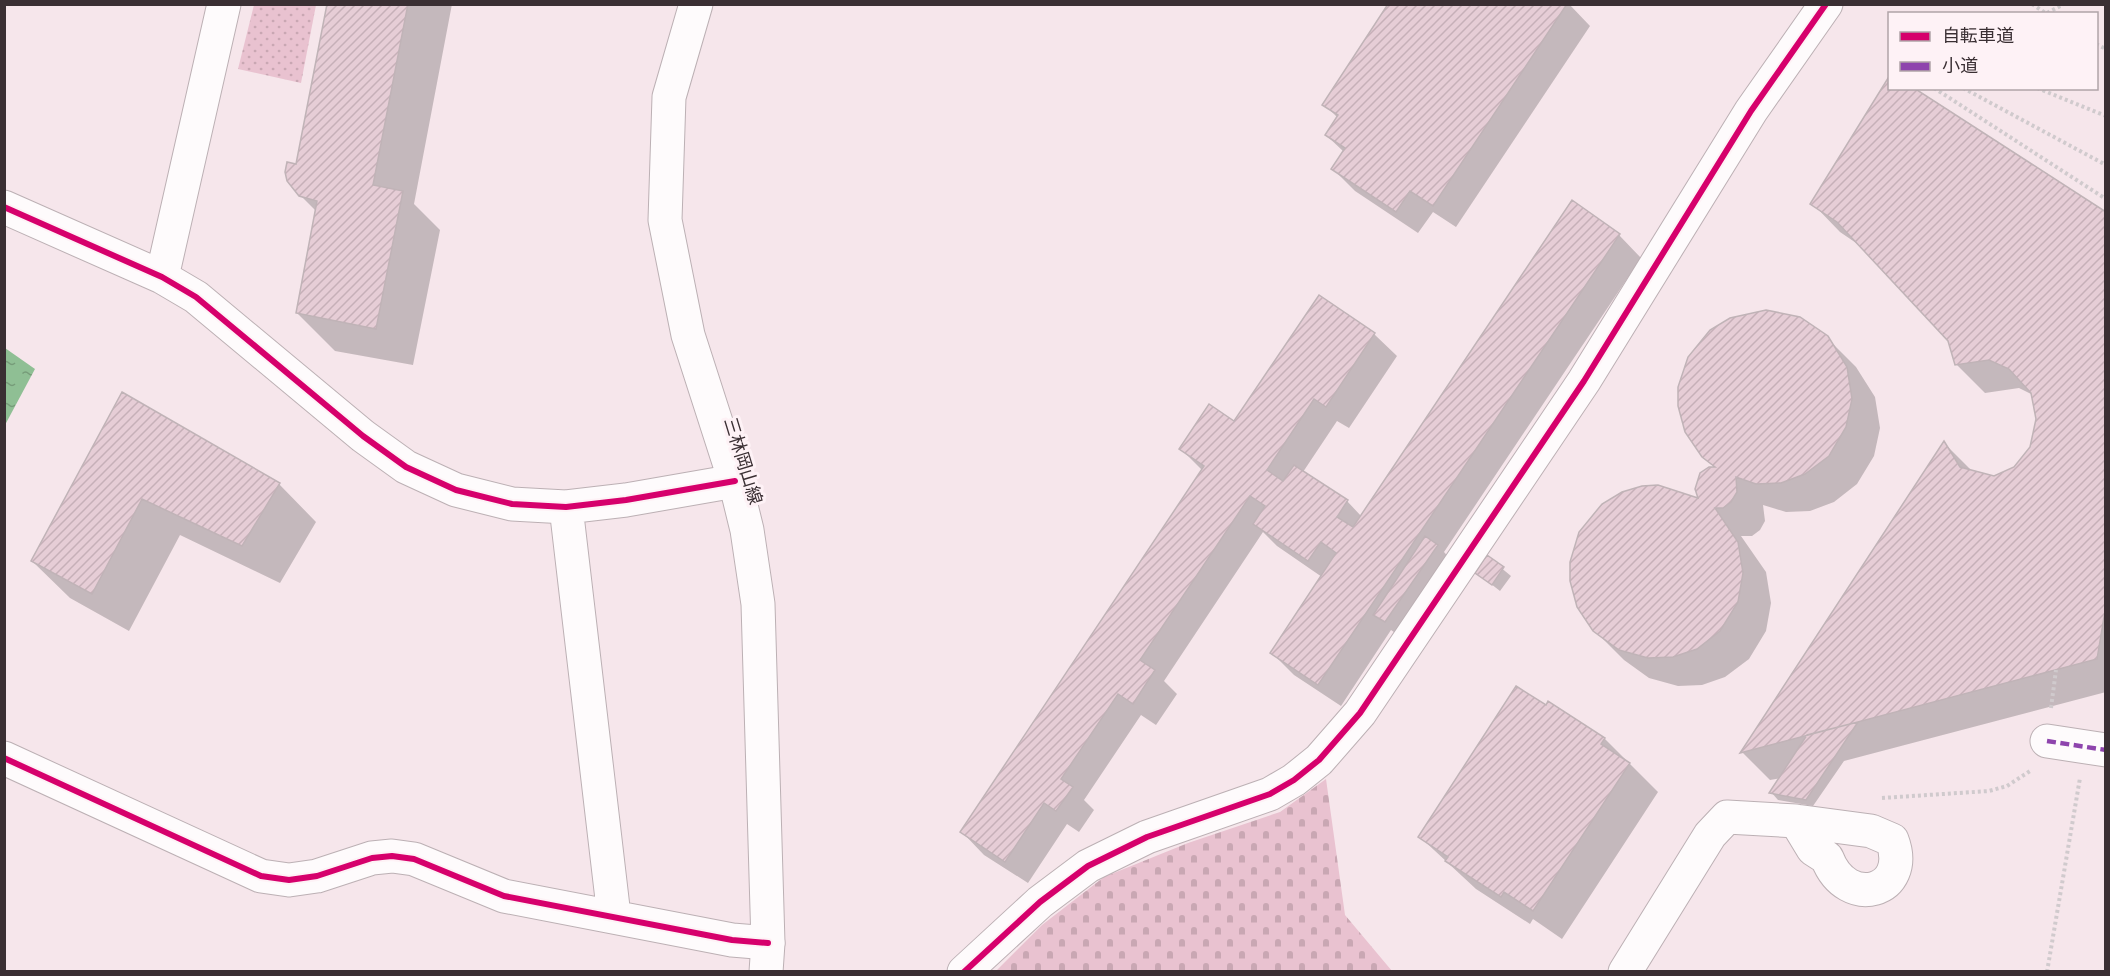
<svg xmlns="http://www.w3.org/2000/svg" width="2110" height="976" font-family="Cabin,'Noto Sans JP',sans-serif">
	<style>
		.cemetery { fill: url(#cemetery-stones) }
		.park { fill: url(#park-dots) }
		.water { fill: url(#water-ripples) }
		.shadow { fill: #0003 }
		.building { fill: url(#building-hatch); stroke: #c0b3b7; stroke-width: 1.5 }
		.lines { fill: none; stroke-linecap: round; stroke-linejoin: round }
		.minor-casing { stroke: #bcb0b4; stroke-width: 35 }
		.major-casing { stroke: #bcb0b4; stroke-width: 35 }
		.path { stroke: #d0cacd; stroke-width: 4; stroke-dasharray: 3 3; stroke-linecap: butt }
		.minor { stroke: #fefbfc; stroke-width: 33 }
		.major { stroke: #fefbfc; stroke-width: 33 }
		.quiet { stroke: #8e44ad; stroke-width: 4.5; stroke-dasharray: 9 4.5; stroke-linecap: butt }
		.cycleway-casing { stroke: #fef2f6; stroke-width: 10 }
		.cycleway { stroke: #d6006c; stroke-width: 6 }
		.labels { text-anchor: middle; stroke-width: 6; stroke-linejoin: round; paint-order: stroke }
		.street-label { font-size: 18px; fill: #3a2f33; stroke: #fef2f6 }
	</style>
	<defs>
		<pattern id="cemetery-stones" width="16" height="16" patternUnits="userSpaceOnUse" patternTransform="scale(1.5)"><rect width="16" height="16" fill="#e9c2d0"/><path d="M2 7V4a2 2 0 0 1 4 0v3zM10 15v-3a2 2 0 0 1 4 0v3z" fill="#c9a7b3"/></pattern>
		<pattern id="park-dots" width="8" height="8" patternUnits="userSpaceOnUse" patternTransform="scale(1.5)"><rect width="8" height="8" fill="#e9c2d0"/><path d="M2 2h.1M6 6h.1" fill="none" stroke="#c9a7b3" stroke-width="1.8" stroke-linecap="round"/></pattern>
		<pattern id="water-ripples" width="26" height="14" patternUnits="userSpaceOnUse" patternTransform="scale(1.5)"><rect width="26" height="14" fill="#8fbf94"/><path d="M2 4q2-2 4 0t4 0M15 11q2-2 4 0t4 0" fill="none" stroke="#769c79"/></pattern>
		<pattern id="building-hatch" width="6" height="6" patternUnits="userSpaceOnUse" patternTransform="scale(1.5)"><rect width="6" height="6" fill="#e6cdd6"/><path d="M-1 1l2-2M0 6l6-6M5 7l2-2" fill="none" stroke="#c6b0b8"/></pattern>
	</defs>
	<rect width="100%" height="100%" fill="#f6e6eb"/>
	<!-- cemetery -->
	<path class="cemetery" d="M1326,779l19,136 47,56h-396l46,-46 62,-48 84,-34 92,-31z"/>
	<!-- park -->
	<path class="park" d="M254,5h62l-15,78 -63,-14z"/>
	<!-- water -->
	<path class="water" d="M5,348l30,21 -30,56z"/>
	<!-- shadow -->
	<path class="shadow" d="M328,4h124l-38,200 26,26 -27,135 -78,-14 -38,-38 20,-101 -17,-17 -3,-29z
		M1390,4h179l21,22 -134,201 -23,-15 -15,21 -63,-42 -22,-22 11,-17 -18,-17 12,-17 -14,-14z
		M1890,88l216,126v478l-262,69 -31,45 -35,-6 -7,-8 10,-14 -11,2 -28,-28 203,-308 28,28 21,5 21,-9 17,-20 5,-29 -4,-24 -14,-7 -34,5 -29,-29 -7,-24 -87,-93 -22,-15 -28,-29z
		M1619,235l22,23 -197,294 8,9 -51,76 -10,-7 -50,76 -47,-31 -22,-22 50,-76 -45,-31 -14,-14 -99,149 13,13 -21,31 -15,-10 -57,85 10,10 -15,22 -12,-8 -39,59 -44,-28 -22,-23 241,-361 -22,-22 54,-26 139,-89 23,22 -48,72 -12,-7 -34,51 44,29 15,16z
		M1827,338l29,29 19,30 5,31 -6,28 -17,28 -23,18 -24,9 -24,1 -23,-7 2,16 -5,9 -8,6h-11l25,36 5,31 -5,28 -17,28 -24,18 -23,8 -24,1 -29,-8 -25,-18 -30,-30 107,-130 14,-32 -12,-12z
		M123,394l156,90 37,38 -36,61 -100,-48 -51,96 -59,-33 -38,-37z
		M1488,557l23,19 -11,15 -23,-18z
		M1548,703l57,36 53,53 -96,147 -29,-20 -3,5 -54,-35 -56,-52z"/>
	<!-- building -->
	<path class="building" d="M327,4h81l-35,181 30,6 -27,138 -80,-16 21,-112 -18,-5 -12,-15 -2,-9 2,-10 9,2z
		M1388,4h179l-134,202 -23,-15 -14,21 -65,-43 14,-21 -20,-13 13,-20 -16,-10z
		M1890,75v13h24l192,124v393l-9,54 -357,94 204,-312 16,26 34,9 20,-9 16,-20 6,-28 -5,-26 -22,-24 -20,-9 -34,5 -7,-24 -111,-119 -27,-18z
		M1572,200l48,34 -302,451 -48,-32 66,-100 -15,-11 -13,19 -55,-37 12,-18 -15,-10 -110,164 15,10 -22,34 -15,-10 -57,85 12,8 -17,24 -12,-8 -39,59 -45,-30 244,-366 -25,-17 30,-45 25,17 85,-126 56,38 -49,74 -12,-8 -47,71 16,11 11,-16 54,35 -11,17 16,10z
		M1766,310l34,7 28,19 19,31 5,32 -6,28 -17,29 -24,18 -24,9 -25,1 -20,-7 1,15 -6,10 -8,6h-8l23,34 5,31 -5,29 -18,29 -23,18 -24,8 -25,1 -29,-8 -26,-19 -16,-24 -7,-26v-19l9,-30 23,-28 20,-12 20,-6 16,-1 40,13 -3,-9 5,-16 9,-6h6l-13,-10 -17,-25 -7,-26v-19l10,-30 22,-27 20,-12z
		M122,392l158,91 -38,63 -100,-47 -50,95 -61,-33z
		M1425,536l13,9 -53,77 -12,-7z
		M1487,555l17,12 -12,18 -17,-12z
		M1516,686l30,19 2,-4 57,37 -4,6 29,19 -97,148 -29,-19 -3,5 -56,-36 3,-4 -30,-20z
		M1858,722l-52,78 -37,-7 38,-58z"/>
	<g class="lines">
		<defs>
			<path id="minor" d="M4,207l158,70 34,20 167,139 43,31 50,23 56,14 54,3 60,-7 109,-19
				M162,277l62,-273
				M566,507l48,409
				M2047,741l59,9
				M4,758l257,118 28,4 28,-4 55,-18 20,-2 22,3 90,37 228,44 36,3
				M1796,821l75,10 21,9c20,52 -45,71 -65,18l-14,-9z
				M964,972l76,-70 48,-36 59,-29 123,-43 24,-14 25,-20 41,-47 224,-332 167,-270 75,-107
				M1625,972l85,-137 17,-18 69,4"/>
			<path id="major" d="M696,4l-27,93 -4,123 23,115 47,146 12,49 11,74 10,339 -2,29"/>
		</defs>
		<!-- minor casing -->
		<use href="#minor" class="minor-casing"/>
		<!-- major casing -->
		<use href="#major" class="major-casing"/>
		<!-- path -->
		<path class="path" d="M2032,4l15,10
			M2047,13l17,-9
			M2096,44l10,5
			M1934,88l172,111
			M1963,88l143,77
			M2037,88l69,28
			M2051,708l5,-38
			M1882,798l107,-7 18,-5 23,-15
			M2047,972l33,-194"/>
		<!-- minor -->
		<use href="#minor" class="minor"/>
		<!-- major -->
		<use href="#major" class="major"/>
		<!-- quiet -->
		<path class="quiet" d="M2047,741l59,9"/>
		<defs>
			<path id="cycleway" d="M4,207l158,70 34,20 167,139 43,31 50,23 56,14 54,3 60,-7 109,-19
				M4,758l257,118 28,4 28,-4 55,-18 20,-2 22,3 90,37 228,44 36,3
				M964,972l76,-70 48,-36 59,-29 123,-43 24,-14 25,-20 41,-47 224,-332 167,-270 75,-107"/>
		</defs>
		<!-- cycleway casing -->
		<use href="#cycleway" class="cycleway-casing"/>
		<!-- cycleway -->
		<use href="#cycleway" class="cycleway"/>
	</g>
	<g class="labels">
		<!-- street labels -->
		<g class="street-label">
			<text transform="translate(743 461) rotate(73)" y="6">三林岡山線</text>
		</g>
	</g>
	<!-- border -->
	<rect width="2110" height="976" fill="none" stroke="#3a2f33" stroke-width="12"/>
	<!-- legend -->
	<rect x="1888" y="12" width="210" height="78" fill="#fef2f6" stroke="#b0a4a8" stroke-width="1.5"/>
	<rect x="1900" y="32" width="30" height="9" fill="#d6006c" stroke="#b0a4a8" stroke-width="1.5"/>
	<text x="1942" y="42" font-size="18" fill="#3a2f33">自転車道</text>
	<rect x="1900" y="62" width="30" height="9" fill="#8e44ad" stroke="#b0a4a8" stroke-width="1.5"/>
	<text x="1942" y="72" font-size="18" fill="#3a2f33">小道</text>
</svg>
